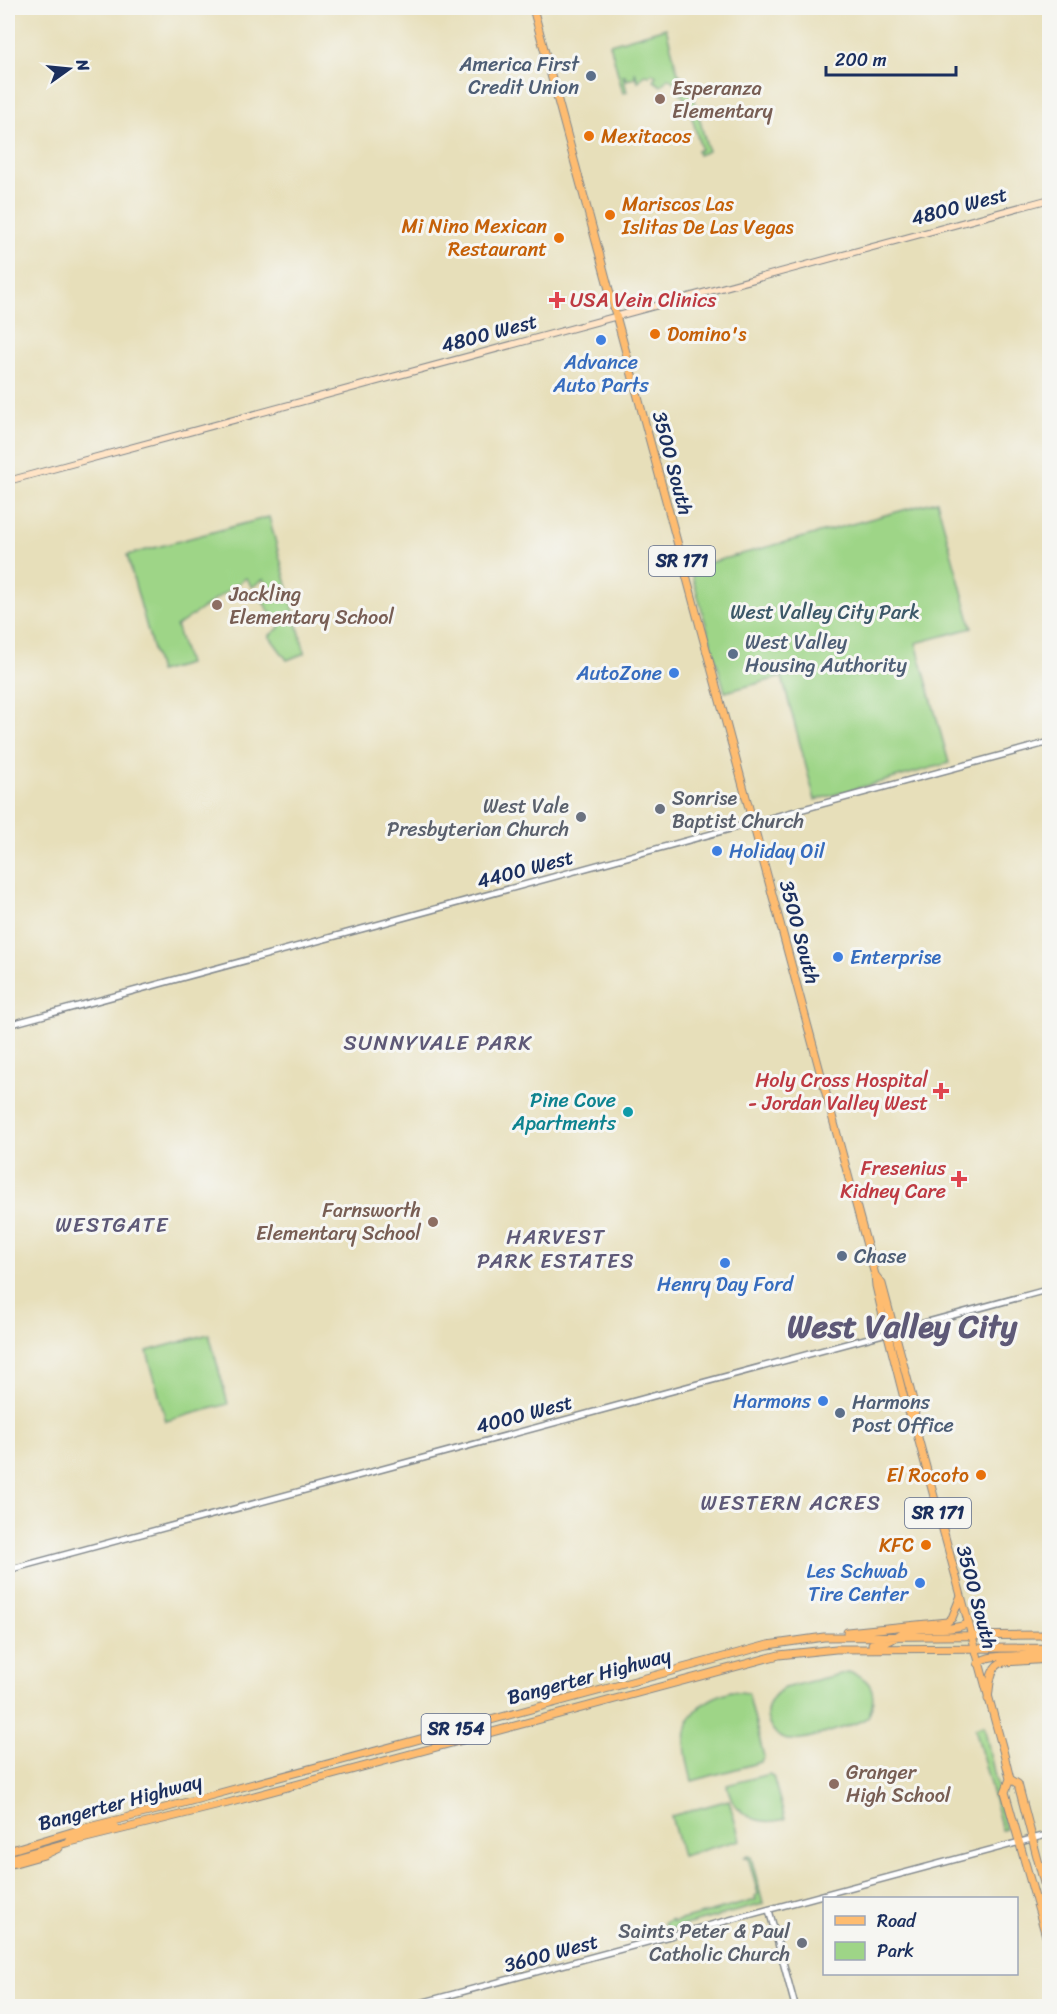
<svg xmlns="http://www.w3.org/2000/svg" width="1057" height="2014" font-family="Sriracha,sans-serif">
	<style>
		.green { fill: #9ed587; stroke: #5c8272; stroke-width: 1.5 }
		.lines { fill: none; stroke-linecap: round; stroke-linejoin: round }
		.tertiary-casing { stroke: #81878c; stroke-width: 8 }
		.secondary-casing { stroke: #81878c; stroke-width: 8 }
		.primary-casing { stroke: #81878c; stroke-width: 9 }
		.trunk-casing { stroke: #81878c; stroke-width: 9 }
		.tertiary { stroke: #fff; stroke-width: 5 }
		.secondary { stroke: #ffe4c6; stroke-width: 6 }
		.primary { stroke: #febc70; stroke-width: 7 }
		.trunk { stroke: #febc70; stroke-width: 7 }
		.service-dot { fill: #5c6f8a; stroke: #f6f6f2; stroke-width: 2 }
		.education-dot { fill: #8d6e63; stroke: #f6f6f2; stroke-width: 2 }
		.food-dot { fill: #e8710a; stroke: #f6f6f2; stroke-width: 2 }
		.health-dot { fill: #e0444e; stroke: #f6f6f2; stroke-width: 2 }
		.shop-dot { fill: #3f7fe0; stroke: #f6f6f2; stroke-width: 2 }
		.worship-dot { fill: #6b7280; stroke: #f6f6f2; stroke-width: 2 }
		.culture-dot { fill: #0f9aa8; stroke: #f6f6f2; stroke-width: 2 }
		.labels { text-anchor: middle; stroke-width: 6; stroke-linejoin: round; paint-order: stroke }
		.shield { fill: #f6f6f2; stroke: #5d6b8a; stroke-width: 1.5 }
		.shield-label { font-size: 18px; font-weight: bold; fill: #1b2f5e }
		.service-label { font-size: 20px; fill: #4e5e75; stroke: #f6f6f2; text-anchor: start }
		.education-label { font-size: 20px; fill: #785e54; stroke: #f6f6f2; text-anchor: start }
		.food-label { font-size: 20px; fill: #c56008; stroke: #f6f6f2; text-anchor: start }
		.street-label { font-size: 20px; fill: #1b2f5e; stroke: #f6f6f2 }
		.health-label { font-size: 20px; fill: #be3a42; stroke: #f6f6f2; text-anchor: end }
		.shop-label { font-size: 20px; fill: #366cbe; stroke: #f6f6f2; text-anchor: end }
		.park-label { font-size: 20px; fill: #3c5868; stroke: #f6f6f2 }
		.worship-label { font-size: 20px; fill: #5b616d; stroke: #f6f6f2; text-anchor: end }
		.culture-label { font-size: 20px; fill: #0d838f; stroke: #f6f6f2; text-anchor: end }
		.neighbourhood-label { font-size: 21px; letter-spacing: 1.5px; fill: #5e5977; stroke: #f6f6f2 }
		.town-label { font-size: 32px; font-weight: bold; fill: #5e5977; stroke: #f6f6f2 }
	</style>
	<rect width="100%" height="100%" fill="#f6f6f2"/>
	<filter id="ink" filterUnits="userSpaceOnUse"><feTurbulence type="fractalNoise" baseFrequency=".0167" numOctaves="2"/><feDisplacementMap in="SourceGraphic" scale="12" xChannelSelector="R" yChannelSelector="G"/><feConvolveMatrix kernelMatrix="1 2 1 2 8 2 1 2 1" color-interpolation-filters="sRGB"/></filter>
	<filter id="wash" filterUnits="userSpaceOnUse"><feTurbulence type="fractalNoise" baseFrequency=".008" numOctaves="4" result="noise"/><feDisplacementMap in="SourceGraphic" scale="24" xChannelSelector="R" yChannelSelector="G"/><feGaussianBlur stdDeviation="1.35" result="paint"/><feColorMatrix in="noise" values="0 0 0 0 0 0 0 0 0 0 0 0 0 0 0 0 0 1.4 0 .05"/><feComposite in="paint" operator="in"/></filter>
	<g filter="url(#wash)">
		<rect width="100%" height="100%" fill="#e7dfba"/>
		<!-- green -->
		<path class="green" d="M666,28l12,45 12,10 18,68 -10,4 -1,-4 4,-2 -10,-35h-4l-4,-18 -3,-2 4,-5 -16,-11 -7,8 -8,-6 3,-4 -4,-3 -3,3 -4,-2 -7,8 -3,-10v6l-9,2 -1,-5h-2l4,17 -4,1 -13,-49z
			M937,501l35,127 -56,15 33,120 -134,37 -33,-123 -57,15 -35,-124z
			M269,517l36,136 -18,7 -18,-24 11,-9 -19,-28 11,-8 -8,-12 -12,8 -6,-9 -69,48 -1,-1 12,39 -29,8 -32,-117z
			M209,1334l19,70 -62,17 -19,-70z
			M848,1672c25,6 30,22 20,45l-8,5c-16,5 -61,22 -76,17 -4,-1 -8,-5 -11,-9 -3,-5 -7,-10 -6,-17 1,-12 7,-19 17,-25z
			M731,1691l17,2 16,64 -3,5 -69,19c-12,-45 -13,-74 39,-90z
			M984,1725l22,104 -4,1 -27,-102z
			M769,1774l4,2 12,43c-28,8 -52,-5 -58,-34z
			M729,1800l11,40 -58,16 -11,-40z
			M748,1855l3,2 12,47 -97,26 -2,-7 8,-4 1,3 83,-22 -1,-4 3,-2 -10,-37h-4z"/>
	</g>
	<g filter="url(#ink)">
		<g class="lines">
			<defs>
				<path id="tertiary" d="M8,1025l1042,-283
					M8,1570l1042,-281
					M769,1910l26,96
					M409,2006l641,-172"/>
				<path id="secondary" d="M8,481l1042,-282"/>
				<path id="primary" d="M533,8l342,1267 1,11 6,26 25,98 7,13 89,327 7,29 -5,13 45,158
					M875,1275l7,9 33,124 -1,15
					M1010,1779l8,5 32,122"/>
				<path id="trunk" d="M847,1632l100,-10 5,-4 8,-20
					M872,1644c23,0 23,-11 39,-14 19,-4 38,2 56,-6
					M978,1663c18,-14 48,0 72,-15
					M988,1699c2,-13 1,-34 16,-37l46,-3
					M70,1839l11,-5 33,-8
					M8,1851l77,-23 76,-19 607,-164 56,-8 226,-2
					M8,1859l58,-16 162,-40 551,-148 57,-6 214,-1
					M8,1865l36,-10 15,-7"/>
			</defs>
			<!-- tertiary casing -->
			<use href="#tertiary" class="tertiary-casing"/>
			<!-- secondary casing -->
			<use href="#secondary" class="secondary-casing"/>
			<!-- primary casing -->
			<use href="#primary" class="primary-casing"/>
			<!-- trunk casing -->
			<use href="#trunk" class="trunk-casing"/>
			<!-- tertiary -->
			<use href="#tertiary" class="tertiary"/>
			<!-- secondary -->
			<use href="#secondary" class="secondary"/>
			<!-- primary -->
			<use href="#primary" class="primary"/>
			<!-- trunk -->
			<use href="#trunk" class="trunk"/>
		</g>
	</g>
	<!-- markers -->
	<g class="service-dot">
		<circle cx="591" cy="76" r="6"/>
		<circle cx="733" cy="654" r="6"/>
		<circle cx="842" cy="1256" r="6"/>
		<circle cx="840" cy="1413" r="6"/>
	</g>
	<g class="education-dot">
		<circle cx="660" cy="99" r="6"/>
		<circle cx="217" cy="605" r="6"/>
		<circle cx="433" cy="1222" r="6"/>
		<circle cx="834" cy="1784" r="6"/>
	</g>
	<g class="food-dot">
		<circle cx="589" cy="136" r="6"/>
		<circle cx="610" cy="215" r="6"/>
		<circle cx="559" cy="238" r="6"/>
		<circle cx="655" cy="334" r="6"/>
		<circle cx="981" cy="1475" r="6"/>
		<circle cx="926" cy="1545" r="6"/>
	</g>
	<g class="health-dot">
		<path d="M554 291h6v6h6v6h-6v6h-6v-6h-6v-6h6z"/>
		<path d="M938 1082h6v6h6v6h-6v6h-6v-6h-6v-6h6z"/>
		<path d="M956 1170h6v6h6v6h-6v6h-6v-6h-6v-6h6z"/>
	</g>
	<g class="shop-dot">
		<circle cx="601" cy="340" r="6"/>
		<circle cx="674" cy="673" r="6"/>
		<circle cx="717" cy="851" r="6"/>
		<circle cx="838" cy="957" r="6"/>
		<circle cx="725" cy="1263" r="6"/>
		<circle cx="823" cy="1401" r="6"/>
		<circle cx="920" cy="1583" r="6"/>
	</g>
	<g class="worship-dot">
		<circle cx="660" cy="809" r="6"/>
		<circle cx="581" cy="817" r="6"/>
		<circle cx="802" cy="1943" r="6"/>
	</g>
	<circle class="culture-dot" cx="628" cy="1112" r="6"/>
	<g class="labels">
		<!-- shield labels -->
		<g class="shield">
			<rect x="649" y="546" width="66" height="30" rx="4.5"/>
			<rect x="905" y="1498" width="66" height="30" rx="4.5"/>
			<rect x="421.5" y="1714" width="69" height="30" rx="4.5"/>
		</g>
		<g class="shield-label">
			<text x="682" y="567">SR 171</text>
			<text x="938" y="1519">SR 171</text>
			<text x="456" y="1735">SR 154</text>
		</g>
		<!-- service labels -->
		<g class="service-label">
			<text x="579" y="71" text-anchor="end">America First<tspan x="579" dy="23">Credit Union</tspan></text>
			<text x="745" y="649">West Valley<tspan x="745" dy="23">Housing Authority</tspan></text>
			<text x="854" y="1263">Chase</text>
			<text x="852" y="1409">Harmons<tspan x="852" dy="23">Post Office</tspan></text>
		</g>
		<!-- education labels -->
		<g class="education-label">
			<text x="672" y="95">Esperanza<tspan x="672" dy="23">Elementary</tspan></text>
			<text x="229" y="601">Jackling<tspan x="229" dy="23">Elementary School</tspan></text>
			<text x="421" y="1217" text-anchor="end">Farnsworth<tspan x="421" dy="23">Elementary School</tspan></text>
			<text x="846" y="1779">Granger<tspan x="846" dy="23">High School</tspan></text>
		</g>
		<!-- food labels -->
		<g class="food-label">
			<text x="601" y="143">Mexitacos</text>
			<text x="622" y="211">Mariscos Las<tspan x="622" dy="23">Islitas De Las Vegas</tspan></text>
			<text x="547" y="233" text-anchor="end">Mi Nino Mexican<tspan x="547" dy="23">Restaurant</tspan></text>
			<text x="667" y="341">Domino's</text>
			<text x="969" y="1482" text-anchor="end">El Rocoto</text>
			<text x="914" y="1552" text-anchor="end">KFC</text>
		</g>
		<!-- street labels -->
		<g class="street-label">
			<text transform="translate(959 206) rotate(-15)" y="7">4800 West</text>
			<text transform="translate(489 333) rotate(-15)" y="7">4800 West</text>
			<text transform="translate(673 463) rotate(75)" y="7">3500 South</text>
			<text transform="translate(525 869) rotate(-15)" y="7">4400 West</text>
			<text transform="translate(800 932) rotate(75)" y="7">3500 South</text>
			<text transform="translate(524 1414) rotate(-15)" y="7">4000 West</text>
			<text transform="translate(977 1597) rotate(75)" y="7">3500 South</text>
			<text transform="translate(589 1676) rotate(-15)" y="7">Bangerter Highway</text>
			<text transform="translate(120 1802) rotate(-15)" y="7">Bangerter Highway</text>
			<text transform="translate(551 1953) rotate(-15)" y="7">3600 West</text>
		</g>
		<!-- health labels -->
		<g class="health-label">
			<text x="570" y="307" text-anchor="start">USA Vein Clinics</text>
			<text x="928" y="1087">Holy Cross Hospital<tspan x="928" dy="23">- Jordan Valley West</tspan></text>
			<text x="946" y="1175">Fresenius<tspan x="946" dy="23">Kidney Care</tspan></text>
		</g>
		<!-- shop labels -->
		<g class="shop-label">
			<text x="601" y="369" text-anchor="middle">Advance<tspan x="601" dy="23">Auto Parts</tspan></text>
			<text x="662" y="680">AutoZone</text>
			<text x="729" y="858" text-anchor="start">Holiday Oil</text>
			<text x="850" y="964" text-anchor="start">Enterprise</text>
			<text x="725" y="1291" text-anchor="middle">Henry Day Ford</text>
			<text x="811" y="1408">Harmons</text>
			<text x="908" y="1578">Les Schwab<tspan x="908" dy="23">Tire Center</tspan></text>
		</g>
		<!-- park labels -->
		<g class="park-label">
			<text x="825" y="619">West Valley City Park</text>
		</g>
		<!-- worship labels -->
		<g class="worship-label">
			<text x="672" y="805" text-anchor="start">Sonrise<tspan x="672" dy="23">Baptist Church</tspan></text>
			<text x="569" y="813">West Vale<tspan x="569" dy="23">Presbyterian Church</tspan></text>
			<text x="790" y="1938">Saints Peter &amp; Paul<tspan x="790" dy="23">Catholic Church</tspan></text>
		</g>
		<!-- culture labels -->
		<g class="culture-label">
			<text x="616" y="1107">Pine Cove<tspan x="616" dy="23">Apartments</tspan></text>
		</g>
		<!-- neighbourhood labels -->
		<g class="neighbourhood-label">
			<text x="438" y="1050">SUNNYVALE PARK</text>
			<text x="112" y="1232">WESTGATE</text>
			<text x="556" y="1244">HARVEST<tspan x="556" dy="24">PARK ESTATES</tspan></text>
			<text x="791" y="1510">WESTERN ACRES</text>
		</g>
		<!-- town labels -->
		<g class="town-label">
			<text x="902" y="1337">West Valley City</text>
		</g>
	</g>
	<!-- margin -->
	<rect width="1057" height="2014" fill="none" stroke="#f6f6f2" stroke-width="30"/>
	<!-- legend -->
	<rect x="823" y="1897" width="195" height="78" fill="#f6f6f2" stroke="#9ea6b7" stroke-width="1.5"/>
	<rect x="835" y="1916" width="30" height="9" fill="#febc70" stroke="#9ea6b7" stroke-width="1.5"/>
	<text x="877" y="1927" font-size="18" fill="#1b2f5e">Road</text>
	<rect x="835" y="1942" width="30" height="18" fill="#9ed587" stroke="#9ea6b7" stroke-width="1.5"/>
	<text x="877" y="1957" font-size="18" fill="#1b2f5e">Park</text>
	<!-- north arrow -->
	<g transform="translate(69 69) rotate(75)" stroke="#f6f6f2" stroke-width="4.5" paint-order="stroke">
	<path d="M0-4.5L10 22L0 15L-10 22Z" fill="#1b2f5e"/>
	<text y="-9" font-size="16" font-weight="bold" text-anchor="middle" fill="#1b2f5e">N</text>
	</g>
	<!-- scale -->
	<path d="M826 66v9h130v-9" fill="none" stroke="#1b2f5e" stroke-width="3"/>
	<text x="835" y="66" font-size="18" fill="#1b2f5e" stroke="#f6f6f2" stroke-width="4.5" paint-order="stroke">200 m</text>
</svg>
